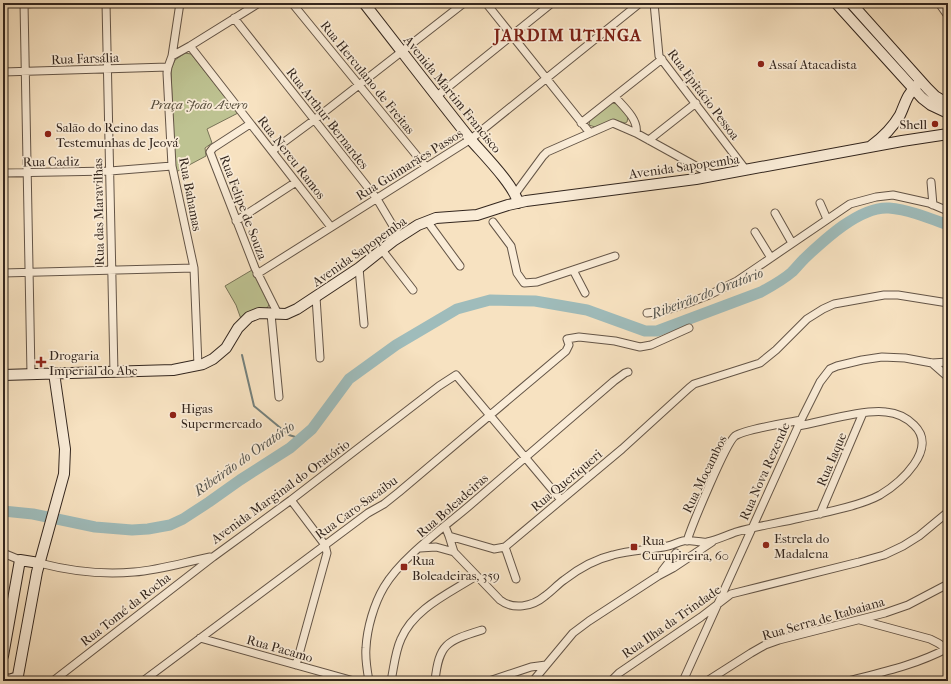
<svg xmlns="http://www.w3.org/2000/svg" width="951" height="684" font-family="'IM FELL French Canon',serif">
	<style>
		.green { fill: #bec392; stroke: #787458 }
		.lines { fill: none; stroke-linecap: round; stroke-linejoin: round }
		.stream { stroke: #74807c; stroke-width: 2 }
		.river { stroke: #9fbcbb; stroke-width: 11 }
		.street-casing { stroke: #645547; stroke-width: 9 }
		.secondary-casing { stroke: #33261e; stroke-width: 12 }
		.street { stroke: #faecd7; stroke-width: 7 }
		.secondary { stroke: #faecd7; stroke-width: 10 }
		.poi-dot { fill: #8f2418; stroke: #faecd7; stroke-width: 1.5 }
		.labels { text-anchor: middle; stroke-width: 3.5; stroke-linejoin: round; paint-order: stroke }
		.street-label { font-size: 13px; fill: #33261e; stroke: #faecd7 }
		.poi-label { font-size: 13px; fill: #33261e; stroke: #faecd7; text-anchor: start }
		.park-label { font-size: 13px; font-style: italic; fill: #564d3b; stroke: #faecd7 }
		.water-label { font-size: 14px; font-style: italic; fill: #53534d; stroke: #faecd7 }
		.district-label { font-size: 17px; font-weight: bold; letter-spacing: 1px; fill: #7a1f14; stroke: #faecd7 }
	</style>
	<rect width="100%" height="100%" fill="#f7e2c1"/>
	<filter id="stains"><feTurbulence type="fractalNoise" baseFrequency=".005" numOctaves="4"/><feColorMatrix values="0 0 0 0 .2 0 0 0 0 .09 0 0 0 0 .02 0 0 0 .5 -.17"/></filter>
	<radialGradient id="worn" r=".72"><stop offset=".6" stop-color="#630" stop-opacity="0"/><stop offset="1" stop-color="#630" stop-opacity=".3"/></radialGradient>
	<!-- green -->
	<path class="green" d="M185,53l6,1 47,59 -31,16 5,14 -7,5 1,8 -30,16 -2,-9 -3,-94 4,-9z
		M612,103l5,1 11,13 -1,5 -2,1 -11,-3 -19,7 -6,-2 1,-6z
		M252,270l17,34 -1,3 -3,2 -24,10 -5,-14 -11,-19z"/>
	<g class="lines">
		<!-- stream -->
		<path class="stream" d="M242,355l12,51 35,29 13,4"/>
		<!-- river -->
		<path class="river" d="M3,511l30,3 62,13 37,3 16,-1 22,-4 13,-6 26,-17 31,-22 50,-32 22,-19 37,-50 47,-34 61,-36 33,-9 45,1 52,9 58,21h12l104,-39c11,-6 22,-12 31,-20 4,-4 8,-9 12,-13 20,-19 56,-53 85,-51 21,2 40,10 59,17"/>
		<defs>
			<path id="street" d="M24,3l7,371
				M106,3l8,370
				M180,3l-8,53 -4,11 -1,6 5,93 22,102 4,98
				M292,3l134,164
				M486,3l104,130
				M654,3l5,53 87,114
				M24,4l18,-1
				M941,6l7,10
				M234,18l143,181 22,37
				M190,46l141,181
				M172,56l18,-10 69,-43
				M3,72l165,-5
				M437,96l115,-93
				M615,97c8,9 24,23 21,36
				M581,123l81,-64
				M250,124l-37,24 -3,4 45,116 23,46
				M649,140l47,-37
				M272,151l42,-31 150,-117
				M3,173l107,-2 62,-5
				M931,182l2,23
				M515,194l28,-38 4,-4 66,-29 23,10 78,43
				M820,203l7,16
				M775,213l17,30
				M236,221l60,-39
				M427,221l33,45
				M493,222l18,24 6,27 7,10 13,-1 78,-26
				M755,232l16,26
				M382,250l31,40
				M359,268l5,56
				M573,270l12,23
				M3,273l191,-5
				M257,274l214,-135 169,-136
				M316,297l4,61
				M647,313l17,-2 24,-8 21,-8 28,-14 113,-77 26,-7 17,-2 36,8 19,8
				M271,314l8,83
				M932,363l16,14
				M291,500l34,45 2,8 -31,112
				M820,514l43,-101
				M445,526l4,10 45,13 11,-2 117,-98 67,-61 5,-4 66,-21 16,-13 31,-31 16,-10 11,-5 50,-9h14l50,8
				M449,536l5,16
				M687,541c5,-16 39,-98 48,-105 10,-7 52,-13 66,-16
				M505,547l11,32
				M420,548l16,-1 18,5 46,48c13,10 32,7 45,-4 7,-5 12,-11 19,-16 14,-11 32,-21 49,-25 18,-5 37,-5 55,-9 5,-1 10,-4 15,-5 5,-2 17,2 24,1 10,-2 20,-7 29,-10 21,-6 43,-9 64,-14 23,-5 60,-12 80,-23 20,-12 59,-46 34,-70 -7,-7 -17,-12 -28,-13 -22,-3 -65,10 -88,14
				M3,553l17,7
				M39,563c31,8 64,12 95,9 26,-2 51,-10 76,-15
				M662,571l14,-18
				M860,620l70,19 8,4 9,6
				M200,638l154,43
				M53,681l160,-124 78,-57 148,-114 17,-11 105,125
				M143,681l225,-168 16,-9 15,-12 167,-141 3,-6 -2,-6 12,-2 36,4 25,6 11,-2 38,-17
				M369,681c-2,-11 -4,-22 -3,-33 1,-20 8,-44 18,-61 17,-29 59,-59 85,-81 48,-41 96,-83 145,-125l11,-8 3,-1
				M391,681c3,-14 4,-29 10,-42 13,-31 49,-46 75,-63
				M435,681c4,-38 12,-40 47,-51
				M489,681l42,-14 15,-2
				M533,681l40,-48 16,-12 69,-45 15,-8 39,-26
				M611,681l8,-8 82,-56 30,-23 128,-32 25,-7 19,-9 16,-10 29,-24
				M683,681l118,-261 19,-38 10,-13 7,-3 25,-6 20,-3 23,1 27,5 16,-1
				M707,681l44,-28 14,-8 14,-5 106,-27 23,-8 40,-21
				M848,681c35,-9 68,-16 100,-33"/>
			<path id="secondary" d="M364,3c36,46 71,92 107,137 12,14 44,46 47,63
				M836,3l86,95 9,7 17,8
				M851,3l76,85 8,8 13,8
				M871,146c11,-8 22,-19 29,-31 6,-13 6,-19 17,-30
				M3,375l170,-5 30,-6 10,-5 13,-11 12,-20 11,-11 10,-4 27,1 11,-5 62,-41 34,-27 25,-16 18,-7 41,-3 31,-10 18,-4 170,-22 206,-38 46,-7
				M3,656l17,-96 19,3
				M3,678l6,2 9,-3
				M17,681l20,-109 27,-98 1,-25 -11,-76"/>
		</defs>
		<!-- street casing -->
		<use href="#street" class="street-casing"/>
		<!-- secondary casing -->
		<use href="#secondary" class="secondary-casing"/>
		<!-- street -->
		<use href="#street" class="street"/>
		<!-- secondary -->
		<use href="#secondary" class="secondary"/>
	</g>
	<!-- markers -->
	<g class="poi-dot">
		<circle cx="761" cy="64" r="4"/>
		<circle cx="935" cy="124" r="4"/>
		<circle cx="48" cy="134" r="4"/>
		<path d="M39 356h4v4h4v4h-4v4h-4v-4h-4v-4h4z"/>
		<circle cx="173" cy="415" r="4"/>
		<circle cx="766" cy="545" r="4"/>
		<rect x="630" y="543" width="8" height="8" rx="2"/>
		<rect x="400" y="563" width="8" height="8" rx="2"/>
	</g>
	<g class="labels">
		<!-- street labels -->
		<g class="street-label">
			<text transform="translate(85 58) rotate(-2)" y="5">Rua Farsália</text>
			<text transform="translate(368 77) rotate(51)" y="5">Rua Herculano de Freitas</text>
			<text transform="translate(453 94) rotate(51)" y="5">Avenida Martim Francisco</text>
			<text transform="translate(704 94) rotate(53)" y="5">Rua Epitácio Pessoa</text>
			<text transform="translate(328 118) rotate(52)" y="5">Rua Arthur Bernardes</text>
			<text transform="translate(292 157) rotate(52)" y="5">Rua Nereu Ramos</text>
			<text transform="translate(51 161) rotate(-1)" y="5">Rua Cadiz</text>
			<text transform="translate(409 164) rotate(-32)" y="5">Rua Guimarães Passos</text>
			<text transform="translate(684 166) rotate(-8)" y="5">Avenida Sapopemba</text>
			<text transform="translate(191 194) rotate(79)" y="5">Rua Bahamas</text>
			<text transform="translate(244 207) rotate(69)" y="5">Rua Felipe de Souza</text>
			<text transform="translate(98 212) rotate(-91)" y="5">Rua das Maravilhas</text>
			<text transform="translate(359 251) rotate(-35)" y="5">Avenida Sapopemba</text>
			<text transform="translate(831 459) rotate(-67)" y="5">Rua Iaque</text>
			<text transform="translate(764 471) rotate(-66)" y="5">Rua Nova Rezende</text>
			<text transform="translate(704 474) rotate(-64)" y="5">Rua Mocambos</text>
			<text transform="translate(566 480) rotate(-40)" y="5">Rua Queriqueri</text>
			<text transform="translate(280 491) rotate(-36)" y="5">Avenida Marginal do Oratório</text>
			<text transform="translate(452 505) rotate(-41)" y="5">Rua Boleadeiras</text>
			<text transform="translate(356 507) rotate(-36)" y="5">Rua Caro-Sacaibu</text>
			<text transform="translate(125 609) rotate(-38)" y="5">Rua Tomé da Rocha</text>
			<text transform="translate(823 618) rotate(-16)" y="5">Rua Serra de Itabaiana</text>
			<text transform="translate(671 621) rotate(-35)" y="5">Rua Ilha da Trindade</text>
			<text transform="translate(280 648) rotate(16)" y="5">Rua Pacamo</text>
		</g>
		<!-- poi labels -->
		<g class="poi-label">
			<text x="769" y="69">Assaí Atacadista</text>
			<text x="927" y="129" text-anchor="end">Shell</text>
			<text x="56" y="132">Salão do Reino das<tspan x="56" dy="15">Testemunhas de Jeová</tspan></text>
			<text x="49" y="360">Drogaria<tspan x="49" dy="15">Imperial do Abc</tspan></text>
			<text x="181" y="413">Higas<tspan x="181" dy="15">Supermercado</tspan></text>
			<text x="774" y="543">Estrela do<tspan x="774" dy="15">Madalena</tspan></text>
			<text x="642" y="545">Rua<tspan x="642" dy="15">Curupireira, 60</tspan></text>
			<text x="412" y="565">Rua<tspan x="412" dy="15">Boleadeiras, 359</tspan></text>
		</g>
		<!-- park labels -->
		<g class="park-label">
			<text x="199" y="109">Praça João Avero</text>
		</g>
		<!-- water labels -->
		<g class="water-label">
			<text transform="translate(707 293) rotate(-21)" y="5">Ribeirão do Oratório</text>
			<text transform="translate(244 458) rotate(-35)" y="5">Ribeirão do Oratório</text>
		</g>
		<!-- district labels -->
		<g class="district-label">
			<text x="568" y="41">JARDIM UTINGA</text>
		</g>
	</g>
	<!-- margin -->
	<rect width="951" height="684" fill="none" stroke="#f7e2c1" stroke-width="16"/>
	<rect x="4" y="4" width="943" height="676" fill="none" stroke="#33261e" stroke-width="2"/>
	<rect x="8" y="8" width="935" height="668" fill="none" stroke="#33261e"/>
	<rect width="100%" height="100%" filter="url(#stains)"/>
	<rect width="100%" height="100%" fill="url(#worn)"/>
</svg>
